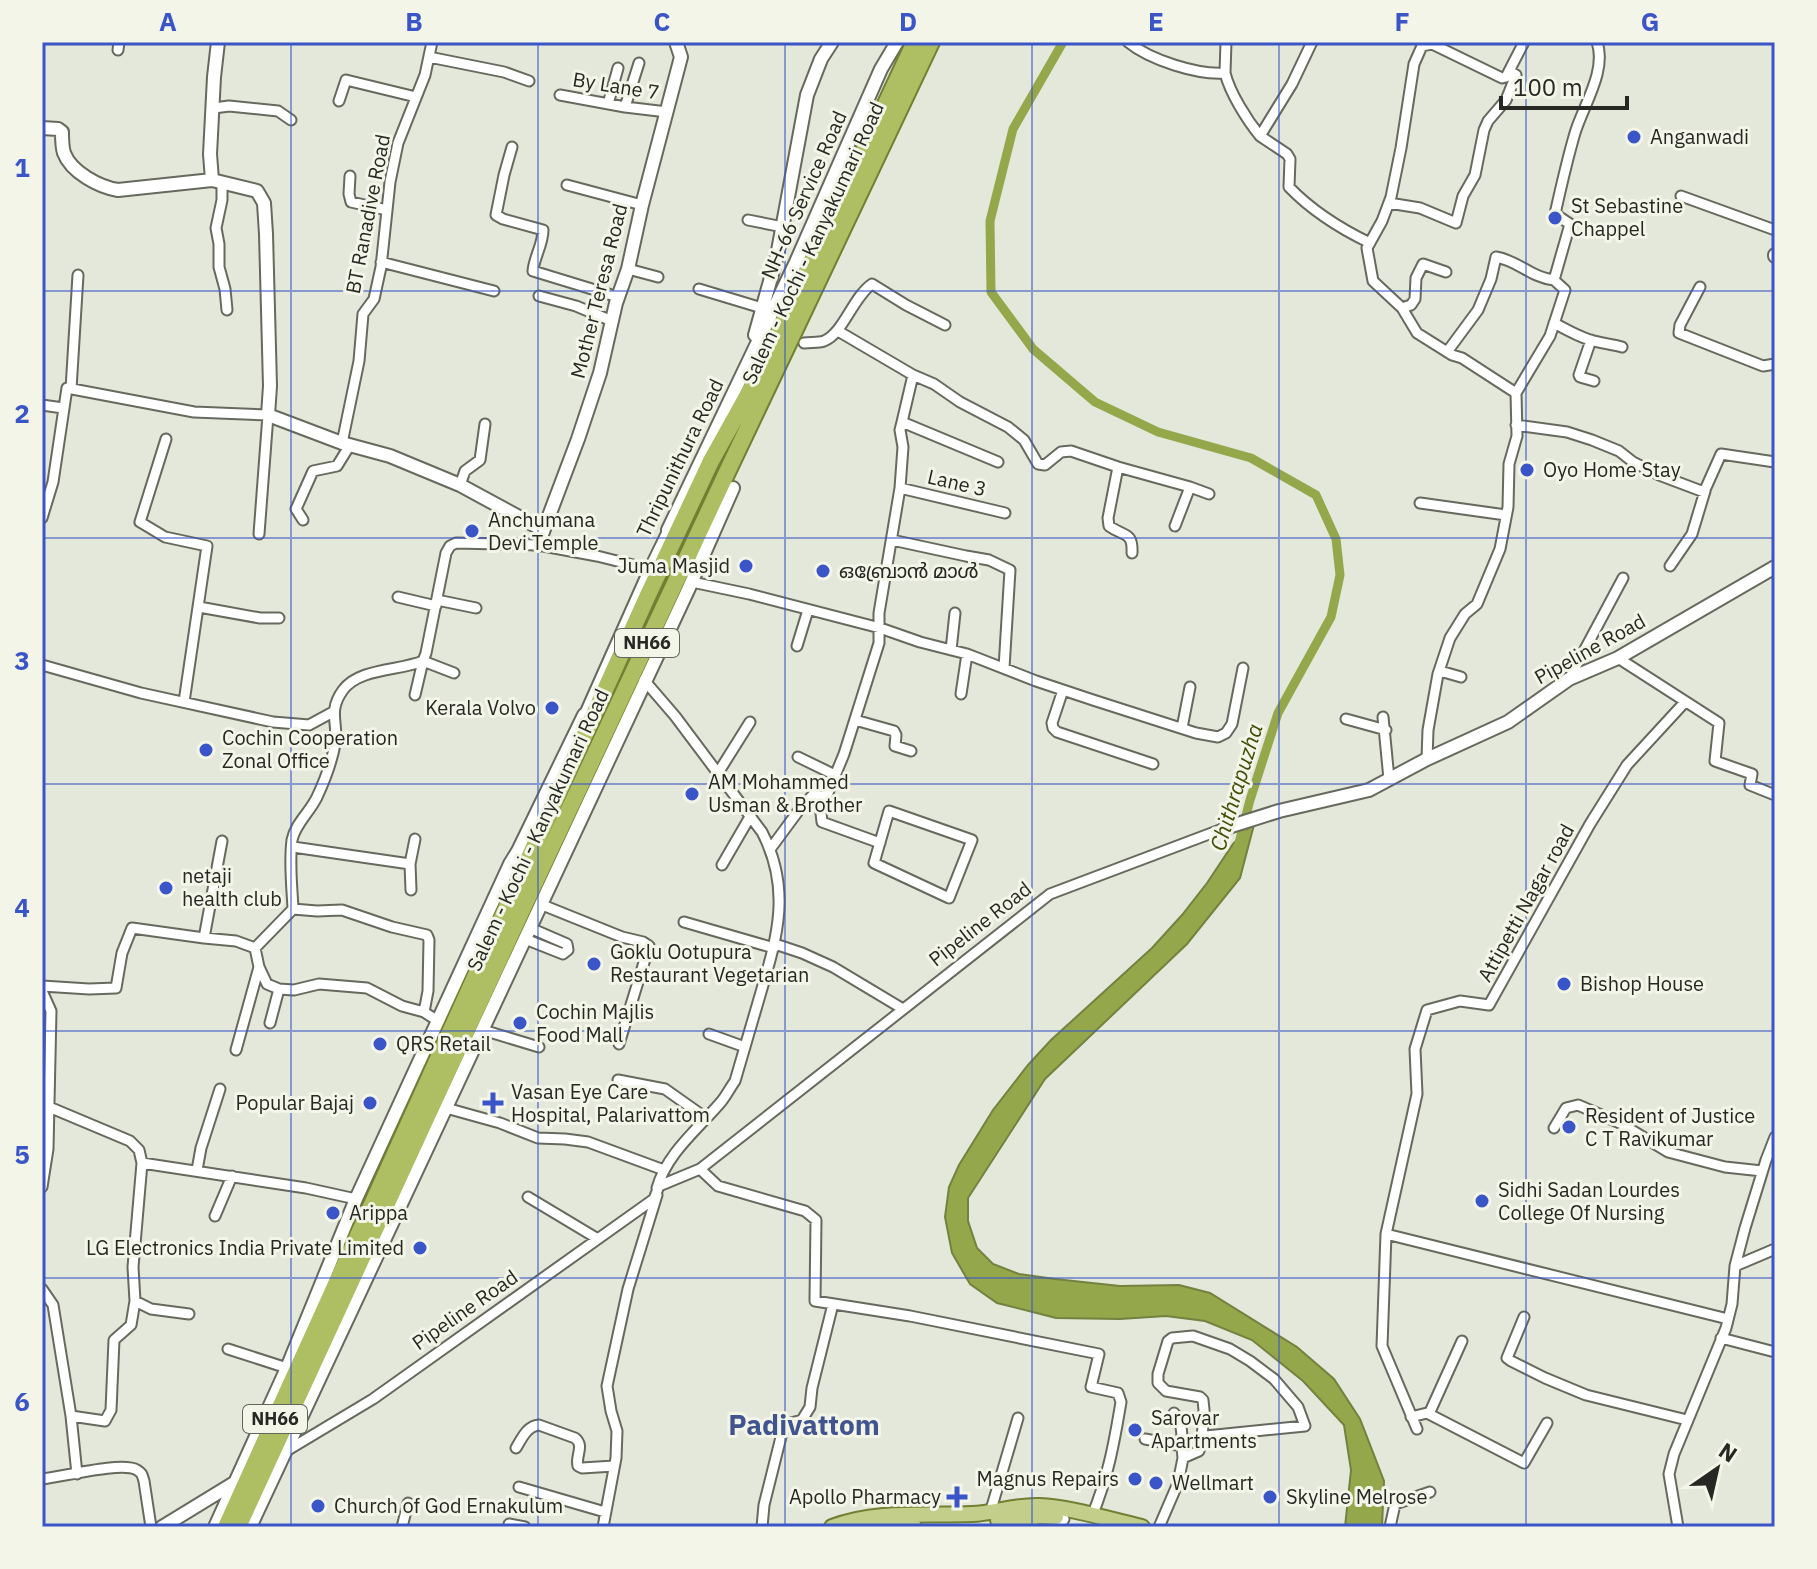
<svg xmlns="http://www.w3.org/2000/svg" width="1817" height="1569" font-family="'IBM Plex Sans','Noto Sans Malayalam',sans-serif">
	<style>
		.water { fill: #95a74b; stroke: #74813f; stroke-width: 2 }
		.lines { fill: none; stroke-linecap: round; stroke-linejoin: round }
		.canal { stroke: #95a74b; stroke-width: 9 }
		.minor-casing { stroke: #66695d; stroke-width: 13 }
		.tertiary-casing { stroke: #66695d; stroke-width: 16 }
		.primary-casing { stroke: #727f33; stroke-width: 18 }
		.trunk-casing { stroke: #727f33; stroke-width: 20 }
		.minor { stroke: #fff; stroke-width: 9 }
		.tertiary { stroke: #fff; stroke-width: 12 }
		.primary { stroke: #c2ce8a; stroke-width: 14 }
		.trunk { stroke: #aebe63; stroke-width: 16 }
		.grid { fill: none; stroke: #3a55c7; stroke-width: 2; stroke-opacity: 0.55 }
		.poi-dot { fill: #3a55c7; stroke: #f2f5e7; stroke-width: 3 }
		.labels { text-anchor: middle; stroke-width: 6; stroke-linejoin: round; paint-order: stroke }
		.shield { fill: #f2f5e7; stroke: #64665e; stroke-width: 2 }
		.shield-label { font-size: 18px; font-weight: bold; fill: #272823 }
		.street-label { font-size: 20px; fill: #272823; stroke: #f2f5e7 }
		.poi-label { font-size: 20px; fill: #272823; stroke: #f2f5e7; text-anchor: start }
		.water-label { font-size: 22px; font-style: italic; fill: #414c04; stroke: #f2f5e7 }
		.district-label { font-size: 28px; font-weight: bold; fill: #41548f; stroke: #f2f5e7 }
		.neatline { fill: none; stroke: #3a55c7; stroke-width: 3 }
		.grid-label { font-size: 26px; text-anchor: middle; font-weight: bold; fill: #3a55c7 }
	</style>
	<rect width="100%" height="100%" fill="#e4e8da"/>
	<!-- water -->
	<path class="water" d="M1255,821l-15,57 -53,66 -142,135 -77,119v23l9,27 16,16 26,10 36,5 65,7 59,-1 31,8 87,54 37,32 26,40 24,62 -2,46h-37l6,-57 -7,-45 -41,-44 -51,-41 -47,-19 -39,-5 -46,3 -64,-1 -59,-15 -27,-19 -18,-31 -7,-36 4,-30 10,-22 34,-55 35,-45 23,-25 101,-92 30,-33 25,-32 26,-39z"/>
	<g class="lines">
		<!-- canal -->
		<path class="canal" d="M1063,42l-50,87 -23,92 1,71 42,57 62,53 63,30 93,26 65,37 20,44 4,36 -9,42 -53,96 -28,87 -12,47"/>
		<defs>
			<path id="minor" d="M1128,42c22,18 69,33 97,31 5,20 22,47 35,63
				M1312,42l-20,42 -32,52 27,18 3,5 -1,28c23,24 52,42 81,56
				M118,50l1,-8
				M429,57l75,15 25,9
				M1225,73l1,-31
				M560,95l65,12 42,5
				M339,101l7,-21 70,17
				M608,104l10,-36
				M625,107l14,-44
				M214,108l15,-2 49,5 13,9
				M512,147l-8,28 -8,40 7,4 40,11c0,15 -9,27 -10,41l85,26
				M350,176l-1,18 2,8 36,8
				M222,182v18l-6,28 3,16v23l6,22 2,21
				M567,185l75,20
				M1681,196l94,34
				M1389,203l31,5 36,15 7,-27 12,-21 9,-45 4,-9 18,-21 10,-25 -7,-4
				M748,220l35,7
				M381,262l113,29
				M628,269l30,8
				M1700,287l-20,38 -1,8 84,33 12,-2
				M699,289l63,19
				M539,296l37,10 36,15
				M1402,308l9,-3 4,-6 1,-21 7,-14 23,8
				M1554,323c11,6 23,13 36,17 10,3 21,4 32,7
				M838,331l75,44 21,9 26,18 48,25 16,13 14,24 7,1 16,-13 10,-1 47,16 72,20 19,7
				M1591,340l-12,35 1,2 14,4
				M804,343c7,-1 14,0 20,-2 19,-7 29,-44 48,-57l34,21 39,20
				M1447,352l31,-42 13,-31 5,-22c21,3 36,21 58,23
				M71,389l7,-114
				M1516,393l-54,-35 -10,-3 -35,-22 -15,-25 -29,-27 -6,-33 15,-27 9,-24 10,-49 13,-84 8,-18 10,-2 70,34 4,-1 18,-35
				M42,405l21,3
				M902,422l11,-47
				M1516,425l51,7 25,8 27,11 14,11 26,13 45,17 17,-38 54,8
				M166,439l-26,83 25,15 42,9 -23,156
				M342,443l17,-82 4,-47 11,-15 7,-32 9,-85 8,-39 27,-68 7,-33
				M1118,467l-10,51 1,8c15,11 24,5 23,27
				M460,485l5,-14 15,-11 5,-36
				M900,488l105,25
				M1420,503l86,12
				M42,518l11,-36 14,-94 127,24 74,3 -9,119
				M303,520l-7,-11 17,-38 24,-5 13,-21
				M1175,526l15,-39
				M892,540l74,16 23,4 21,10 -6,98
				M1670,566l22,-32 13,-43
				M692,582l57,12 131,34 40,14 47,12 69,27 57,19 103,33 22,4 8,-4 6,-9 11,-56
				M398,597l38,9
				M437,600l39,8
				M199,607l61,11h19
				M797,646l11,-36
				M951,650l4,-37
				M1618,658l101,65 -4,38 37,13 -2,11 25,10
				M42,665l99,28 132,29 36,3 24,-13
				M1440,671l21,6
				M1569,679l54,-101
				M644,680l31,36 87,116c29,56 16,103 -1,160 -9,30 -17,59 -26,89 -5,7 -9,15 -14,21 -23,27 -54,51 -64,86
				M1063,690l-11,33 1,5 4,4 96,32
				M961,694l6,-40
				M415,695l8,-34 31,12
				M584,715l65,-146 19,-39
				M1383,717l6,62
				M1346,719l40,11
				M855,720l39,11 2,4 -1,11 16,5
				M1182,728l8,-41
				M798,757l37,18
				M1427,759l1,-29 10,-56 12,-36 15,-24 12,-10 23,-55 8,-42 1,-43 8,-28 -1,-43 34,-57 15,-46 -11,-10 16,-56 -15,-10c6,-27 12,-54 20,-81 8,-27 32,-62 22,-91
				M718,773l32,-51
				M825,800l-4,13 1,9 58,21
				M889,811l83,29 -23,58 -75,-35z
				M293,847l117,17 5,-25
				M771,848l31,-42 11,-11 8,1 4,4 19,-46 35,-111v-30l21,-125 3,-41 -3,-17 2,-8 96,40
				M410,864l1,26
				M722,865l29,-50
				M540,904l82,33 21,5 6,4 -30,98
				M684,922l90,26
				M204,938l18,-97
				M525,939l38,15 5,-4 -1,-6 -37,-16
				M775,944l27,9 31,14 70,42
				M255,948l4,19 8,17 12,5 15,1 25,-6 48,4 35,18 22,6 14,9
				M42,986l47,3 27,-1 6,-35 10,-25 72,10 32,3 19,7 38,-39
				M42,991l9,20 -3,138 -6,38
				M424,1012l4,-21 1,-51 -2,-5 -35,-8 -50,-17 -25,1 -24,-2c-1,-23 -4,-46 -1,-69 3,-16 18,-28 25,-43 7,-15 15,-36 18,-53 4,-20 -8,-32 8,-54 16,-22 56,-19 80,-29l3,-8 20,-100 4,-7 6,-3 82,2 59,11 52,13
				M270,1023l9,-34
				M483,1030l56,17
				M709,1034l36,13
				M236,1050l23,-83
				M618,1080l47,9 41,29
				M49,1107l81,34 9,9 3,13
				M446,1108l54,15 38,15 27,1 23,3 76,28
				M1554,1128l12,-20 12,-3 42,18 48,29 57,15 37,4
				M700,1169l18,17 87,25 11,9 -1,81 95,15 189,38 -8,33 27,6 3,9c-7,42 -13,75 -29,114
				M197,1170l4,-22 19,-59
				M528,1197l70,42
				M215,1216l17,-40
				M1386,1234l31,-140 -2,-45 12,-39 33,-9 29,4 101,-181 37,-59 58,-63
				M1735,1266l40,-17
				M42,1289l11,16 18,111
				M135,1301l16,8 38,5
				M1524,1317l-17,41 4,3 34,17 41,17 101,25
				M1721,1338l54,14
				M228,1349l59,19
				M1174,1413c11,11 7,30 9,45
				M1429,1414l33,-73
				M1411,1417l16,-4 97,50 23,-40
				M1417,1429l-35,-83 4,-112 342,85
				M1145,1439l37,7
				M516,1448c6,-10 11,-22 23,-23l36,13c10,8 0,18 3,28l4,2 32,-2
				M288,1450l85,-51 281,-200 5,-13 41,-17 350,-275 175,-66
				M77,1474l-6,-58 34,5 6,-11 3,-70 17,-15 4,-24 -2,-34 9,-104 164,25 50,11
				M42,1479c20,-2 80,-18 95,-9 6,4 5,5 7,11l7,46
				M519,1487l86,25
				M990,1513l28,-95
				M509,1524l16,3
				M402,1527l6,-24
				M603,1527l13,-69 1,-27 -6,-20 -4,-25 21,-97 29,-94
				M762,1527l2,-22 20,-80 18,-5 8,-13 2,-19 21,-84
				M1059,1527l5,-8
				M1159,1527l19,-44 5,-25 16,-7 3,-12 4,-3 99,-10 -7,-19 -24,-28 -24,-18 -20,-12 -37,-13 -21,2 -4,3 -10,33v9l8,8 34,6 3,3 1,10 -2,29
				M1390,1527l5,-23 35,-12
				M1678,1527l-9,-53 5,-20 52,-126 6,-24 3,-38 10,-38 21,-68 9,-23"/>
			<path id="tertiary" d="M42,128l16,1 4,3c0,6 0,15 2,21 7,19 35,34 54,37l94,-10 45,11 7,12 2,31 4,152 -2,29 74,28 48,13 70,29 83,45
				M212,180l-2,-26 4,-77 4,-35
				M1775,255v1
				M755,335l22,-79 30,-161 14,-36 11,-17
				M668,530l128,-268 85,-193 16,-27
				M538,545l40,-106 22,-66 16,-70 12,-34 14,-64 39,-148 -5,-15
				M1225,828l54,-17 90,-21 58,-31 81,-37 61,-43 49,-21 157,-91
				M162,1527l72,-44
				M215,1527l72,-159 69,-169 154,-335 8,-13 66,-136
				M250,1527l438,-937 45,-102"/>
			<path id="primary" d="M998,1520l33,-1 7,-3 18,1
				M832,1527c45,-17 93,-11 140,-13 22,-1 45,-9 67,-8 32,1 71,14 103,21
				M862,1527l51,-3"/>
			<path id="trunk" d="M226,1527l422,-932 63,-134 49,-88 155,-331
				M238,1527l284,-617 206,-440 203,-428"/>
		</defs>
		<!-- minor casing -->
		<use href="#minor" class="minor-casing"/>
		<!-- tertiary casing -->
		<use href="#tertiary" class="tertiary-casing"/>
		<!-- primary casing -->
		<use href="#primary" class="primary-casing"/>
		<!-- trunk casing -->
		<use href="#trunk" class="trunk-casing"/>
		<!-- minor -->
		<use href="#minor" class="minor"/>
		<!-- tertiary -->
		<use href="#tertiary" class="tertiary"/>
		<!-- primary -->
		<use href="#primary" class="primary"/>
		<!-- trunk -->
		<use href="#trunk" class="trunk"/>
	</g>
	<!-- grid -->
	<path class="grid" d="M291,42v1485M538,42v1485M785,42v1485M1032,42v1485M1279,42v1485M1526,42v1485M42,291h1733M42,538h1733M42,784h1733M42,1031h1733M42,1278h1733"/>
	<!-- markers -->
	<g class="poi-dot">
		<circle cx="1634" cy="137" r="8"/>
		<circle cx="1555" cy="218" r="8"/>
		<circle cx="1527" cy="470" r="8"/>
		<circle cx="472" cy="531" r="8"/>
		<circle cx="746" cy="566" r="8"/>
		<circle cx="823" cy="571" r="8"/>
		<circle cx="552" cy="708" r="8"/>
		<circle cx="206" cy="750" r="8"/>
		<circle cx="692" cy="794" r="8"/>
		<circle cx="166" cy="888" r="8"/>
		<circle cx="594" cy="964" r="8"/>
		<circle cx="1564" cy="984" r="8"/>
		<circle cx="520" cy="1023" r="8"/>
		<circle cx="380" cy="1044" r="8"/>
		<circle cx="370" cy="1103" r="8"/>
		<path d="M489 1091h8v8h8v8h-8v8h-8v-8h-8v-8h8z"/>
		<circle cx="1569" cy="1127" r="8"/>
		<circle cx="1482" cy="1201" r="8"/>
		<circle cx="333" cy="1213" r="8"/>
		<circle cx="420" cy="1248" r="8"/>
		<circle cx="1135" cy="1430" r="8"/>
		<circle cx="1135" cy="1479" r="8"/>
		<circle cx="1156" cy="1483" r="8"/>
		<path d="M953 1485h8v8h8v8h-8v8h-8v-8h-8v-8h8z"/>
		<circle cx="1270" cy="1497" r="8"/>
		<circle cx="318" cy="1506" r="8"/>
	</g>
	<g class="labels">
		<!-- shield labels -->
		<g class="shield">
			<rect x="615" y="629" width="64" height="28" rx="6"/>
			<rect x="243" y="1405" width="64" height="28" rx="6"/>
		</g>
		<g class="shield-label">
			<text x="647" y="649">NH66</text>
			<text x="275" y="1425">NH66</text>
		</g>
		<!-- street labels -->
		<g class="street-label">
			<text transform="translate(616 86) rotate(9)" y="7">By Lane 7</text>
			<text transform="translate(804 195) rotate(-66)" y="7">NH-66 Service Road</text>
			<text transform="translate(368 214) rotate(-79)" y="7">BT Ranadive Road</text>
			<text transform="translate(813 243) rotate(-65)" y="7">Salem - Kochi - Kanyakumari Road</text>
			<text transform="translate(599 291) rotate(-76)" y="7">Mother Teresa Road</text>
			<text transform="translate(680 458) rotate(-64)" y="7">Thripunithura Road</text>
			<text transform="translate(957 483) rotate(13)" y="7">Lane 3</text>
			<text transform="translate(1590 649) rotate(-29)" y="7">Pipeline Road</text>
			<text transform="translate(538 830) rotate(-65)" y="7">Salem - Kochi - Kanyakumari Road</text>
			<text transform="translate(1526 903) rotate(-61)" y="7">Attipetti Nagar road</text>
			<text transform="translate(980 924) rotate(-38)" y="7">Pipeline Road</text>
			<text transform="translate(465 1310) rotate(-35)" y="7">Pipeline Road</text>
		</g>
		<!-- poi labels -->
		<g class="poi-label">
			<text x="1650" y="144">Anganwadi</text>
			<text x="1571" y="213">St Sebastine<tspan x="1571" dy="23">Chappel</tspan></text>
			<text x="1543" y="477">Oyo Home Stay</text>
			<text x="488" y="527">Anchumana<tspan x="488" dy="23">Devi Temple</tspan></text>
			<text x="730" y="573" text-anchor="end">Juma Masjid</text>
			<text x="839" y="578">ഒബ്രോൻ മാൾ</text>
			<text x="536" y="715" text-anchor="end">Kerala Volvo</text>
			<text x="222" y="745">Cochin Cooperation<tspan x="222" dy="23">Zonal Office</tspan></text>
			<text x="708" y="789">AM Mohammed<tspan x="708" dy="23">Usman &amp; Brother</tspan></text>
			<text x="182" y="883">netaji<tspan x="182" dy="23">health club</tspan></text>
			<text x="610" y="959">Goklu Ootupura<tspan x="610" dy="23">Restaurant Vegetarian</tspan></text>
			<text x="1580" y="991">Bishop House</text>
			<text x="536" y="1019">Cochin Majlis<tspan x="536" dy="23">Food Mall</tspan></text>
			<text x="396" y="1051">QRS Retail</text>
			<text x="511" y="1099">Vasan Eye Care<tspan x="511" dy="23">Hospital, Palarivattom</tspan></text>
			<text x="354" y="1110" text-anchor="end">Popular Bajaj</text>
			<text x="1585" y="1123">Resident of Justice<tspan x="1585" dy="23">C T Ravikumar</tspan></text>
			<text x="1498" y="1197">Sidhi Sadan Lourdes<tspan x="1498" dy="23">College Of Nursing</tspan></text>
			<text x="349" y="1220">Arippa</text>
			<text x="404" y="1255" text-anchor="end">LG Electronics India Private Limited</text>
			<text x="1151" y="1425">Sarovar<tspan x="1151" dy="23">Apartments</tspan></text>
			<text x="1119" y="1486" text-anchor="end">Magnus Repairs</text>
			<text x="1172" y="1490">Wellmart</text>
			<text x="941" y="1504" text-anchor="end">Apollo Pharmacy</text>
			<text x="1286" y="1504">Skyline Melrose</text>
			<text x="334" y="1513">Church of God Ernakulum</text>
		</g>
		<!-- water labels -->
		<g class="water-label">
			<text transform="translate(1236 787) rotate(-73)" y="8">Chithrapuzha</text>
		</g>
		<!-- district labels -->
		<g class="district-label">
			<text x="804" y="1435">Padivattom</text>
		</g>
	</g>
	<!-- border -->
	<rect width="1817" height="1569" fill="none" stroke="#f2f5e7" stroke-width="88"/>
	<!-- north arrow -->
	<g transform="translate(1717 1469) rotate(34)" stroke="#f2f5e7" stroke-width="6" paint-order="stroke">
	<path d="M0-6L14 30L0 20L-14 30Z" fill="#272823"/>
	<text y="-12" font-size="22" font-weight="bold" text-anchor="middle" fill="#272823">N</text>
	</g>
	<!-- scale -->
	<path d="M1501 96v12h126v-12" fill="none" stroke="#272823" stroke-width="4"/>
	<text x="1513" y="96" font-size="24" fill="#272823" stroke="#f2f5e7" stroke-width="6" paint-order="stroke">100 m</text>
	<rect x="44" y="44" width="1729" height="1481" class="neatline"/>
	<g class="grid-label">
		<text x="168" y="31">A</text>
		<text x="414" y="31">B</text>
		<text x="662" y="31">C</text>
		<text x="908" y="31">D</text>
		<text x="1156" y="31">E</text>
		<text x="1402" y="31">F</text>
		<text x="1650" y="31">G</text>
		<text x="22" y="177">1</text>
		<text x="22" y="423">2</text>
		<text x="22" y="670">3</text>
		<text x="22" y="917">4</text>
		<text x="22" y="1164">5</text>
		<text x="22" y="1411">6</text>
	</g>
</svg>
